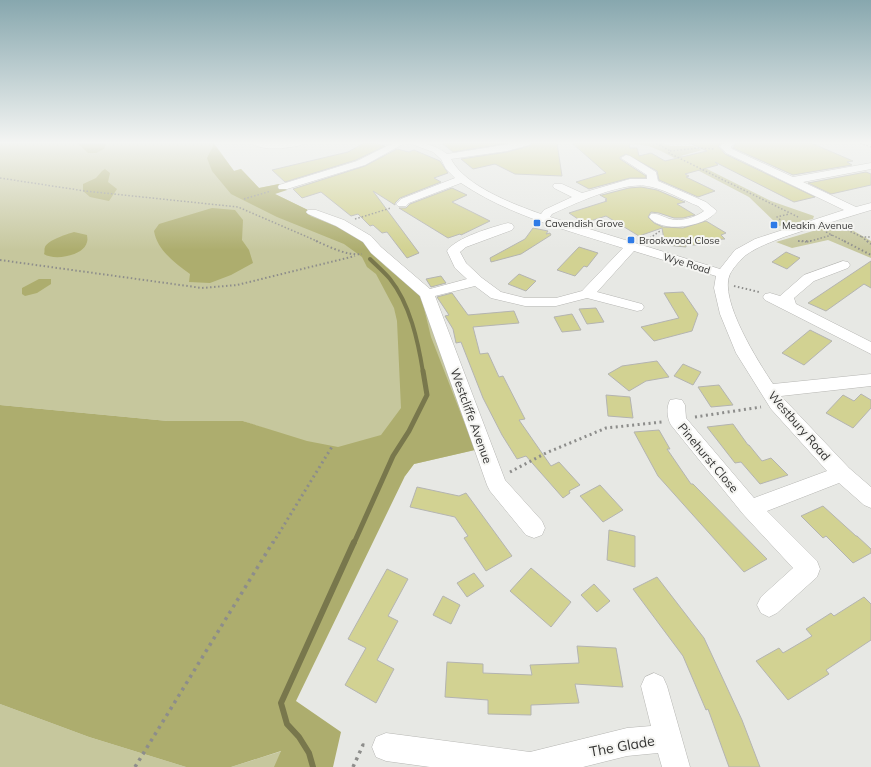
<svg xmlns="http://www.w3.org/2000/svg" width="871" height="767" font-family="Mulish,sans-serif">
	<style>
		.green { fill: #c6c79d }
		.forest { fill: #adad6e }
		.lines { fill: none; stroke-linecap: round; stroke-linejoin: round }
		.stream-far2 { stroke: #78774c; stroke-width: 4 }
		.stream-far1 { stroke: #78774c; stroke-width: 5 }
		.stream { stroke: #78774c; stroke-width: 6 }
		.building { fill: #d2d292; stroke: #b4b4b1 }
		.minor-casing { stroke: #b6b6b3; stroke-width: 1 }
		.path-far3 { stroke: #8d8d8b; stroke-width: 1.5; stroke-dasharray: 1.5 2; stroke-linecap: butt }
		.path-far2 { stroke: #8d8d8b; stroke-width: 2; stroke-dasharray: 1.5 2.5; stroke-linecap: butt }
		.path-far1 { stroke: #8d8d8b; stroke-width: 3; stroke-dasharray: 2 3.5; stroke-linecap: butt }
		.path { stroke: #8d8d8b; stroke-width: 3.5; stroke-dasharray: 3 4.5; stroke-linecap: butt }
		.minor { fill: #fff; fill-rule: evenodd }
		.poi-dot { fill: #2f7be7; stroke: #f5f5f2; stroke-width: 1.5 }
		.labels { text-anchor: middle; stroke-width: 4; stroke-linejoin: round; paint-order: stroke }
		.far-poi-label { font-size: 10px; fill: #333332; stroke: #f5f5f2; text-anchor: start }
		.far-street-label { font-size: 10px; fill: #333332; stroke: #f5f5f2 }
		.street-label { font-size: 12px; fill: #333332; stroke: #f5f5f2 }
		.near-street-label { font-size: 14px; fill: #333332; stroke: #f5f5f2 }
	</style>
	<rect width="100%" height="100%" fill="#e7e8e4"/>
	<!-- green -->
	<path class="green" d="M0,143h214l20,28 7,-2 18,19 20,-4 -4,10 37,18 28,11 87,71 56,154 -69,16 -9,12 -162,-55h-75l-168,-16z
		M627,143h36l7,3h23l9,4 -21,6 90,45 43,15 -1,3 -34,7 -30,-29 -88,-46 -12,-5z
		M840,223l31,18v17l-43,-18 -36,8 -16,-6z
		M0,704l89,33 97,30h-186z
		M282,751l-6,16h-45z"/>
	<!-- forest -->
	<path class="forest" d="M77,143h29l-2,6 -8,4h-8z
		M214,144l20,27 7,-2 18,19 20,-4 8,6 -12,4 37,18 -2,4 28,11 23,13 25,27 35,29 10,41 44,113 -61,14 -9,12 -109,225 45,31 -8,35h-59l7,-16 -50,16h-45l-97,-30 -89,-33v-299l168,16h75l64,20 31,6 43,-12 20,-27 -4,-87 -3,-13 -18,-34 -9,-7 -5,-10 -18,-13 -67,-27 -46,-23 -19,-23 -5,-13z
		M105,169l5,4 -2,9 9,7 -8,12 -19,-4 -7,-6v-7l13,-6 6,-7z
		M212,208l23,2 8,10 -1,20 7,10 4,13 -22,12 -21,8 -21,-1 1,-8c-15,-11 -33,-24 -36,-43l5,-7z
		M74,232l13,3c0,2 1,4 0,7 -3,14 -33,19 -43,12 1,-3 0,-5 1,-7 3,-7 22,-13 29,-15z
		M39,279h12v5l-14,9 -12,3 -3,-2v-6z"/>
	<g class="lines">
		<!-- stream-far2 -->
		<path class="stream-far2" d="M370,259c6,6 14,13 20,20 20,25 28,62 33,93"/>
		<!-- stream-far1 -->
		<path class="stream-far1" d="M354,543l39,-87 16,-25 18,-36 -4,-24"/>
		<!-- stream -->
		<path class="stream" d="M313,767l-4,-14 -10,-16 -12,-13 -6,-21 73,-161"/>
	</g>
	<!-- building -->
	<path class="building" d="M364,143h10l11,3 -29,14 -71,22 -13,-12 76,-18z
		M442,143h67l-56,9z
		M532,143h25l5,33 -47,-2 -20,-10 -22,5 -12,-10 46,-7 22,-6z
		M572,143h57l1,5h7l2,8 12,-3 14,8 42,-10 -18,-8h33l-4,3 7,8 90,43 -21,5 -79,-40 3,3 -33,9 4,2 -3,1 29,14 -17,6 -39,-17 -2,-9 -31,-17 -6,3v2l26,17v2h-16l-41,11 -13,-7 30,-9z
		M736,143h75l42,18 -6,1 5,3 -59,10 -60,-27z
		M397,149l12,3 5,-2 26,11 8,12 -14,5 7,4 -41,16 -5,5v2l-22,-14 46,62 -12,5 -20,-26 -5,1 -9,-8 -3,1 -12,-12 -7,2 -30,-24 -19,6 -9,-9 72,-23z
		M866,172l5,2v11l-40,9 -23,-11z
		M641,187l16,3 28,12 -8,2 18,11 -12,3h-9l-15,-5 -8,-1 -3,5 6,6 9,4 20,1 23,-7 20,12 -5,2 4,4 -20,1 4,5h-23v2l-21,-2 -3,-17 -23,8 -33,-20 -22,7 -15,-10 38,-12 -2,-1 2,-1 -7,-4h2l27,-7z
		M452,188l15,7 -15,7 38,19 -29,14 -1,-1 -12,4 -49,-30h7l4,-4z
		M533,228l15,3 -2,3 4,-1 1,2 -30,19 -30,8 -1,-4 35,-19z
		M579,247l19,6 -11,14 -3,-1 -9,10 -18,-6z
		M786,252l14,6 -13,11 -15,-7z
		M871,261v27l-7,-4 -38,27 -18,-8z
		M519,274l17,7 -10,10 -18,-7z
		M441,276l5,7 -15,4 -5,-8z
		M683,292l15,22 -6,17 -38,10 -13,-14 38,-9 -15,-25z
		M452,293l16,22 46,-4 5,12 -46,4 7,27 8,-1 11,24 4,-1 22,43 -6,1 32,46 8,-4 21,23 -11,6 1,2 -7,5 -37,-42 -9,3 -15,-24 -19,-37 -22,-56 -5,1 -3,-14 -8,-13 4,-1 -12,-18z
		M596,308l8,14 -17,2 -8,-15z
		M572,314l9,16 -19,2 -8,-15z
		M810,330l22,11 -28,24 -22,-12z
		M657,361l12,16 -23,4 -17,10 -21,-17 14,-8z
		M683,364l18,8 -8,13 -19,-9z
		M719,385l14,20 -22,2 -13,-20z
		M861,394l10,6v8l-18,20 -27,-15 17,-18 11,6z
		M606,395l24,2 3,21 -25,-2z
		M733,424l15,21h1l13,16 9,-3 17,17 -28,9 -19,-22 -6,1 -28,-36z
		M659,430l11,19h-3l24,35h2l74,75 -23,13 -86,-96 -24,-44z
		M600,485l23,25 -20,12 -23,-26z
		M417,487l42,9 7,-3 46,63 -26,15 -22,-33 4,-2 -13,-19 -45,-10z
		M823,506l33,30h1l14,13v4l-18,10 -27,-27 -3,2 -22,-22z
		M609,530l26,6v31l-28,-7z
		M531,568l40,34 -20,25 -41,-36z
		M387,569l21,10 -20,37 10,5 -21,39 17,9 -18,34 -31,-18 21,-37 -18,-9z
		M474,573l10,13 -17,11 -10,-14z
		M657,577l47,61 38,82 18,47h-31l-21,-58 -2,1 -23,-54 -50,-67z
		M594,584l16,17 -13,11 -16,-17z
		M443,596l17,9 -9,19 -18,-9z
		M864,597l7,7v36l-45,30 3,4 -41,26 -32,-39 23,-13 4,5 29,-17 -6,-7 25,-16 3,3z
		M577,646l39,2 7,39 -48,-3 4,19 -48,2v10l-43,-1v-14l-43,-3 2,-35 36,2v9l49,2 -2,-10 49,-2z"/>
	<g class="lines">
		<defs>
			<path id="minor" d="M252,143h51l-2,2c-11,3 -40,7 -49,-2z
				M393,143h12l-40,22 -78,24h-8l-1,-2 1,-2 78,-24z
				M412,143c13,-1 24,3 35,11l69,-11h15l-2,2 -22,6 -56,8c14,27 62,45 90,55l3,-4 28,-13 -18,-9 -1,-2 1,-2h8l20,9 48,-14h17v-4l-26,-17 5,-3 4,1 26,16 2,9 48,21 11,9c-12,16 -55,23 -68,6l2,-3c7,-1 12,3 19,5 11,3 24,-1 34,-8l-6,-5c-15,-6 -30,-15 -46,-19 -25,-8 -76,16 -100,27l-2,3 170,52 15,-19 20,-11 89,-29 -118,-57 -6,-7 2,-2 13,-1 -4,4 1,2 61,28 78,-14v6l-68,13 53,25 15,-4v7c-29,9 -58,17 -87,27 -13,5 -27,10 -38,18 -5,4 -13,13 -16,19 -12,25 29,89 43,110l98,-10v12l-90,10 68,72 22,19v21l-7,-3 -25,-22 -72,28 50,50 3,8 -3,8 -40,36 -8,4 -8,-4 -4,-8 4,-8 32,-29 -50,-54 -72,-89c-4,-7 -5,-17 -1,-25l6,-1 6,1 3,5 1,13 68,80 73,-27 -56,-62 -35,-56 -16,-39 -6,-26 2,-12 -82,-25 -37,41 45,12 2,3 -2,3 -5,1 -50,-13 -31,8h-31l-34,-8 -16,-12 -40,10 70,184 37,41 3,7 -3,7 -8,3 -8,-3 -36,-44 -3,-6 -67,-189 -49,-43 -8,-11 -27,-16 -28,-12 -2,-2 2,-2h8l28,10 27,16 10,11 49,42 37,-10 -12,-11 -8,-17c8,-13 45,-24 61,-28l4,1 2,3 -2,3 -46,17 -6,5 6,11 16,15 19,14 24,6h31l26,-7 41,-43c-56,-18 -113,-32 -162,-65l-52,20 -3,3h-8l-2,-2 5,-5 54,-21 -9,-9 -5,-10 -8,-7 -19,-7z
				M843,261l5,1 2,3 -2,3 -34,13 -20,17 2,6 75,38v12l-106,-54 -2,-3 2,-3 5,-1 10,3 24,-21z
				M654,673l9,4 4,9 23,81h-28l-4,-14 -31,3 -44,11h-153l-44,-6 -10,-4 -4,-10 4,-10 10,-4 144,19 97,-24 24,-2 -10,-40 4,-9z"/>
		</defs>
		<!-- minor casing -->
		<use href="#minor" class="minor-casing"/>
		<!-- path-far3 -->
		<path class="path-far3" d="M656,143l14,8 -1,2 129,64
			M860,143l11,4
			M670,151l29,-3 15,1
			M0,178l85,13 153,16 81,35
			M244,199l27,-8
			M355,219l36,-11
			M783,222l-6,-5 12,-3
			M841,227l21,10
			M826,232l20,10
			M647,240l13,-9
			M798,241l9,1
			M807,242l25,-7
			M868,242l-6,-5h9"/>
		<!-- path-far2 -->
		<path class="path-far2" d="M316,241c14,6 31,15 46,13
			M798,241h13
			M844,241l27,14
			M867,241l4,3
			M0,260l202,28 35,-3 118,-29
			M734,286l25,6"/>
		<!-- path-far1 -->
		<path class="path-far1" d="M695,417l66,-10
			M510,472l36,-19 60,-25 56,-6
			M273,543l60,-98"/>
		<!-- path -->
		<path class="path" d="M135,767l138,-225
			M353,767l10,-22 4,1"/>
		<!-- minor -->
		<use href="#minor" class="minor"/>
	</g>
	<!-- sky -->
	<linearGradient id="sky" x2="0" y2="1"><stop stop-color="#87a7ae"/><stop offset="0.57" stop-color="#f4f5f3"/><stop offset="1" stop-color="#f4f5f3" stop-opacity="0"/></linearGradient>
	<rect width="871" height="250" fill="url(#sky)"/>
	<!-- markers -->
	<g class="poi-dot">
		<rect x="533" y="219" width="8" height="8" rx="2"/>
		<rect x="770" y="221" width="8" height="8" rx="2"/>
		<rect x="627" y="236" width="8" height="8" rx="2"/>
	</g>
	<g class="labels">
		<!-- far-poi labels -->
		<g class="far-poi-label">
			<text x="545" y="227">Cavendish Grove</text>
			<text x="782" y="229">Meakin Avenue</text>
			<text x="639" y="244">Brookwood Close</text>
		</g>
		<!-- far-street labels -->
		<g class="far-street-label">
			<text transform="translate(687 263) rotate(17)" y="4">Wye Road</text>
		</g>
		<!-- street labels -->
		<g class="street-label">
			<text transform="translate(471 416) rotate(70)" y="4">Westcliffe Avenue</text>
			<text transform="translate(799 426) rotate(49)" y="4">Westbury Road</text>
			<text transform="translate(708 458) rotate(50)" y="4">Pinehurst Close</text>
		</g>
		<!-- near-street labels -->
		<g class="near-street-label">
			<text transform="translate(622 746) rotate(-10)" y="5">The Glade</text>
		</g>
	</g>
</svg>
